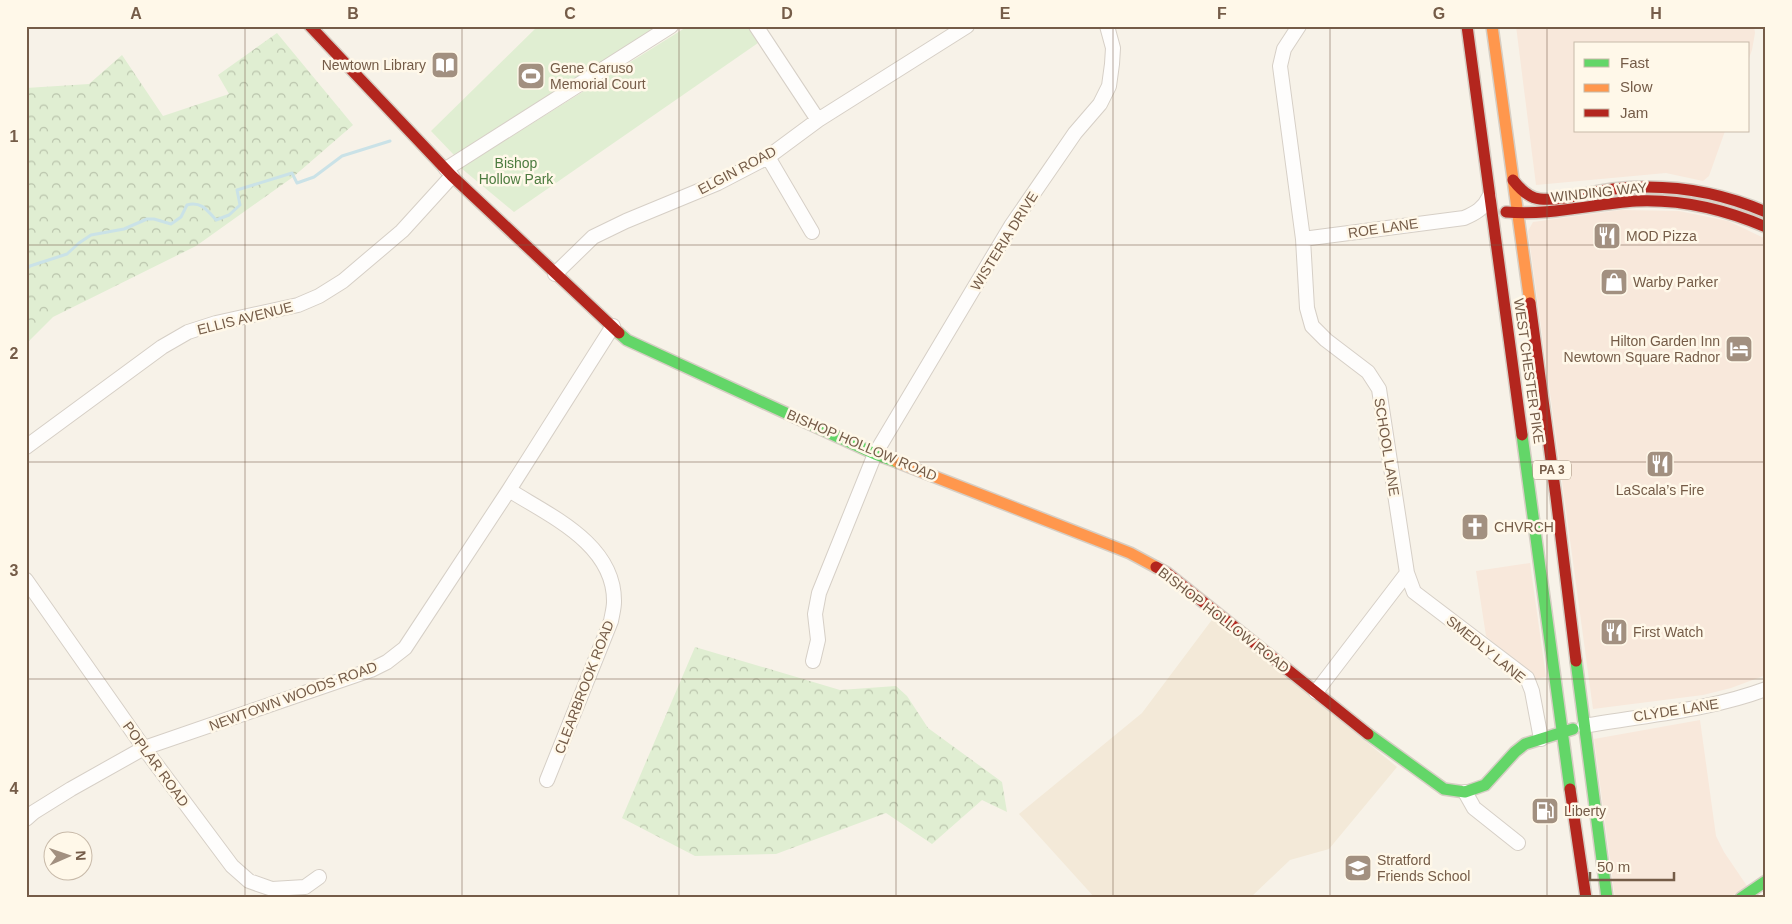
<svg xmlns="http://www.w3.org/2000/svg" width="1792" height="924" font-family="Helvetica,sans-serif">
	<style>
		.residential { fill: #f3e9d8 }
		.commercial { fill: #f8e8db }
		.forest { fill: url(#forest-crowns) }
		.park { fill: #e0eed2 }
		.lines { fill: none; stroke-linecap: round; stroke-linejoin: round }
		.stream { stroke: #cae2e7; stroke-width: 3 }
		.street-casing { stroke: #d6cfc6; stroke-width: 16 }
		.fast-casing { stroke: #d6cec4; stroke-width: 14 }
		.slow-casing { stroke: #d6cec4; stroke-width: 14 }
		.jam-casing { stroke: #d6cec4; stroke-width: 14 }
		.street { stroke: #fefdfc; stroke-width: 14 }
		.fast { stroke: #63d668; stroke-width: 11 }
		.slow { stroke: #ff974d; stroke-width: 11 }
		.jam { stroke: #b3261e; stroke-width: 11 }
		.grid { fill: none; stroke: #755c48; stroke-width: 1; stroke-opacity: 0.55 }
		.labels { text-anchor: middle; stroke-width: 5; stroke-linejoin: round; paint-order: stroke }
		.shield { fill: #fff8e9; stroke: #9e8b78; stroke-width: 1 }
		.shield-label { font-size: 12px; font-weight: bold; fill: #755c48 }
		.poi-label { font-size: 14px; fill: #755c48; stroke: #fff8e9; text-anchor: start }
		.park-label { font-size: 14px; fill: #4c7b3f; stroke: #fff8e9 }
		.street-label { font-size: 14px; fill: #755c48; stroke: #fff8e9 }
		.neatline { fill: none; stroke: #755c48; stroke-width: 2 }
		.grid-label { font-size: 16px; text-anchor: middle; font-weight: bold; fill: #755c48 }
	</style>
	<defs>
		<pattern id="forest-crowns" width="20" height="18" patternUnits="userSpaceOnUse" patternTransform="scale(1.25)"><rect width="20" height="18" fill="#e0eed2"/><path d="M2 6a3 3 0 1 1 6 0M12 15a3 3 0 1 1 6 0" fill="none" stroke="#bac4ac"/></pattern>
	</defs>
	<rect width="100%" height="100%" fill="#f7f2e8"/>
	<!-- residential -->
	<path class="residential" d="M1214,617l183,150 -68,82 -39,11 -40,38h-155l-76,-84 123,-101z"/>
	<!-- commercial -->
	<path class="commercial" d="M1516,26h238l1,7 -3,17 -4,11v-17h-172v87h149l-16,45 -6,5 -37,-8 -130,12z
		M1621,210l58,1 49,10 38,18v436l-35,13 -28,7 -110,14 -65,-478 5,-9z
		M1530,563l16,114 -12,2 -48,-43 -10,-65z
		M1700,720l16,116 8,16 23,34 -18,12h-114l-21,-159z"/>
	<!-- forest -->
	<path class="forest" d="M277,33l76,92 -60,52 -97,69 -143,71 -27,27v-256l63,-4 33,-29 41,61 66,-22 -11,-19z
		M695,647l145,43 56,-4 11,10 21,32 74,54 5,30 -25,-12 -50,44 -46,-31 -110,41 -81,2 -73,-38z"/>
	<!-- park -->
	<path class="park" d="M538,26h120l-204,129 -23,-24z
		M688,26h59l11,17 -244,169 -53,-44z"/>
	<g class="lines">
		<!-- stream -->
		<path class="stream" d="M26,270l4,-4 37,-12 12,-11 12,-8 33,-6 23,-10h7l17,5 10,-7 6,-12c14,-4 20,5 29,15l13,-5 11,-10 -3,-15 55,-17 5,10 17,-6 28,-21 48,-15"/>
		<defs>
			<path id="street" d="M756,26l62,94
				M1299,26l-15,23 -4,17 23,173 4,69 5,18 14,14 42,32 11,17 28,184 -91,119
				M768,157l44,75
				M446,169l225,-143
				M1303,239l161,-21c12,-5 20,-10 25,-21
				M555,274l38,-37 33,-16 92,-38 50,-26 50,-37 149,-94
				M26,447l136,-100 26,-15 28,-9 82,-18 21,-9 24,-15 59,-50 50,-55
				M509,490c41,26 106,54 105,112 0,6 -2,13 -3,19l-64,159
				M1407,573l7,19 113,86 5,13 9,48
				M26,580l118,168 88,118 17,15 23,8 33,-2 14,-10
				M813,661l5,-21 -3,-26 4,-21 56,-139 136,-228 64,-93 25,-29 9,-18 3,-22 1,-16 -6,-22
				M1584,726c61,-11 123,-15 182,-37
				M1465,792l9,16 44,35
				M26,819l8,-7 37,-23 73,-41 227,-78 16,-8 18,-14 104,-158 104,-164"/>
			<path id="fast" d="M619,333l8,7 248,114 22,8
				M1522,435l48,354
				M1576,661l31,237
				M1368,734l76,55 21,3 20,-7 30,-33 10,-8 48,-15
				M1741,898l25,-17"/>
			<path id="slow" d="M1492,26l38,277
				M897,462l233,91 26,14"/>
			<path id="jam" d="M310,26l142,150 167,157
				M1467,26l55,409
				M1513,180c7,9 16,18 27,19 24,2 49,-7 73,-10 52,-6 104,2 153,23
				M1506,212c44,4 86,-8 130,-11 45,-2 88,8 130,26
				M1530,303l26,194 20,164
				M1156,567l11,6 201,161
				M1570,789l16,109"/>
		</defs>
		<!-- street casing -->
		<use href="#street" class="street-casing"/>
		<!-- fast casing -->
		<use href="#fast" class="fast-casing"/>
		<!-- slow casing -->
		<use href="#slow" class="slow-casing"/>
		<!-- jam casing -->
		<use href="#jam" class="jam-casing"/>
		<!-- street -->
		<use href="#street" class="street"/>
		<!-- fast -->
		<use href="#fast" class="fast"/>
		<!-- slow -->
		<use href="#slow" class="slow"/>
		<!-- jam -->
		<use href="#jam" class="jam"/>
	</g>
	<!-- grid -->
	<path class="grid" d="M245,26v872M462,26v872M679,26v872M896,26v872M1113,26v872M1330,26v872M1547,26v872M26,245h1740M26,462h1740M26,679h1740"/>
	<!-- icons -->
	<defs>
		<symbol id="library-square" viewBox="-11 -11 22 22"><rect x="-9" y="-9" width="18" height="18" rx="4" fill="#a29080" stroke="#fff8e9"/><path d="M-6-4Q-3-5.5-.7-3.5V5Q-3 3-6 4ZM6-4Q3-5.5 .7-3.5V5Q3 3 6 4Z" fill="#fff"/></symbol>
		<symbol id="stadium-square" viewBox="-11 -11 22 22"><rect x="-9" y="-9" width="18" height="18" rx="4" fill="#a29080" stroke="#fff8e9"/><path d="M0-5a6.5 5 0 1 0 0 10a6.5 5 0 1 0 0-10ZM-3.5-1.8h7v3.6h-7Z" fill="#fff"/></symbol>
		<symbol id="restaurant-square" viewBox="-11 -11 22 22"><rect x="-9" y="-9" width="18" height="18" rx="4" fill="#a29080" stroke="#fff8e9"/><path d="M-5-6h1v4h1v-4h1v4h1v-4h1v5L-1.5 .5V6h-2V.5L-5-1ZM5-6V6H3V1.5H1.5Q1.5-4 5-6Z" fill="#fff"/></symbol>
		<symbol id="shop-square" viewBox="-11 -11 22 22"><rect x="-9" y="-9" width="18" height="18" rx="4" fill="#a29080" stroke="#fff8e9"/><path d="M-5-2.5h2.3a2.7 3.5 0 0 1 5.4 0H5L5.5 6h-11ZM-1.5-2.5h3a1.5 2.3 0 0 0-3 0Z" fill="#fff"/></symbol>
		<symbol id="hotel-square" viewBox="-11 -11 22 22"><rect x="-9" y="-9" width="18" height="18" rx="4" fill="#a29080" stroke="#fff8e9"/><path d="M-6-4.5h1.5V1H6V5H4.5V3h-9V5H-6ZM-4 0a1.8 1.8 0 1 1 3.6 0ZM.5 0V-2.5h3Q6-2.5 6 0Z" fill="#fff"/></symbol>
		<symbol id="church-square" viewBox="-11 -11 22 22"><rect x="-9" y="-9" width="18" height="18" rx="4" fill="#a29080" stroke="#fff8e9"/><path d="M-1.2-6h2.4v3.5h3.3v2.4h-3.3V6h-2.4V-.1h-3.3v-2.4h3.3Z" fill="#fff"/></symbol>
		<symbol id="fuel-square" viewBox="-11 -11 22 22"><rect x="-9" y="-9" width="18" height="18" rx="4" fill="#a29080" stroke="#fff8e9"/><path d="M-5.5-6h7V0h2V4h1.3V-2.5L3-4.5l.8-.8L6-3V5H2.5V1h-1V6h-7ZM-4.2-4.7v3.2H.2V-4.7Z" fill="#fff"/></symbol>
		<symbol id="school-square" viewBox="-11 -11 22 22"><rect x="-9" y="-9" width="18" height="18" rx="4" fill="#a29080" stroke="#fff8e9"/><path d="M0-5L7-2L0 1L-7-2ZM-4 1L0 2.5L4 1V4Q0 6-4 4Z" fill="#fff"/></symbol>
	</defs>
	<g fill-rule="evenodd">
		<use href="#library-square" x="429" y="49" width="32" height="32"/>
		<use href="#stadium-square" x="515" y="60" width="32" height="32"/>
		<use href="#restaurant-square" x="1591" y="220" width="32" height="32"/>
		<use href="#shop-square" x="1598" y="266" width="32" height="32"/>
		<use href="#hotel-square" x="1723" y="333" width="32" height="32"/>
		<use href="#restaurant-square" x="1644" y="448" width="32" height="32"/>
		<use href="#church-square" x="1459" y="511" width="32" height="32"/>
		<use href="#restaurant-square" x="1598" y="616" width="32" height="32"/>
		<use href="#fuel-square" x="1529" y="795" width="32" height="32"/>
		<use href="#school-square" x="1342" y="852" width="32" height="32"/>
	</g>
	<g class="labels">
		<!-- shield labels -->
		<rect class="shield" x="1533" y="460.5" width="38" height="19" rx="4"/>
		<g class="shield-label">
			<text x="1552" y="474">PA 3</text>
		</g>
		<!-- poi labels -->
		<g class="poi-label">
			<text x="426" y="70" text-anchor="end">Newtown Library</text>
			<text x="550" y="73">Gene Caruso<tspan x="550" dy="16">Memorial Court</tspan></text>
			<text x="1626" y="241">MOD Pizza</text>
			<text x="1633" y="287">Warby Parker</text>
			<text x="1720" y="346" text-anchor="end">Hilton Garden Inn<tspan x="1720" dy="16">Newtown Square Radnor</tspan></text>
			<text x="1660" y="495" text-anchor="middle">LaScala’s Fire</text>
			<text x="1494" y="532">CHVRCH</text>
			<text x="1633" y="637">First Watch</text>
			<text x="1564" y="816">Liberty</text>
			<text x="1377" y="865">Stratford<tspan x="1377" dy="16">Friends School</tspan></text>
		</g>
		<!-- park labels -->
		<g class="park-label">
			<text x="516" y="168">Bishop<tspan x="516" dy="16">Hollow Park</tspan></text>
		</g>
		<!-- street labels -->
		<g class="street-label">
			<text transform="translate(737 170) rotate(-28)" y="5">ELGIN ROAD</text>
			<text transform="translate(1599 192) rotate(-6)" y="5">WINDING WAY</text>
			<text transform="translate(1383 228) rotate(-8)" y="5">ROE LANE</text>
			<text transform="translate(1004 241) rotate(-58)" y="5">WISTERIA DRIVE</text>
			<text transform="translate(245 318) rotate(-14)" y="5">ELLIS AVENUE</text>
			<text transform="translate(1529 371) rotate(82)" y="5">WEST CHESTER PIKE</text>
			<text transform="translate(862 445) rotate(23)" y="5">BISHOP HOLLOW ROAD</text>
			<text transform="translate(1387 447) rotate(81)" y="5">SCHOOL LANE</text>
			<text transform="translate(1224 620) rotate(38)" y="5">BISHOP HOLLOW ROAD</text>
			<text transform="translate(1486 649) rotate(39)" y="5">SMEDLY LANE</text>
			<text transform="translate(584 687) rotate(-69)" y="5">CLEARBROOK ROAD</text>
			<text transform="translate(293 696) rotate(-20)" y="5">NEWTOWN WOODS ROAD</text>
			<text transform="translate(1676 710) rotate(-9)" y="5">CLYDE LANE</text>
			<text transform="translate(156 764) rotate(54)" y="5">POPLAR ROAD</text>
		</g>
	</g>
	<!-- border -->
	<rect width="1792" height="924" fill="none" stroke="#fff8e9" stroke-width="55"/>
	<!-- legend -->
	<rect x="1574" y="42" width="175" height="90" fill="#fff8e9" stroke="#c8baa9"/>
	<rect x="1584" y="59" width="25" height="8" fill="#63d668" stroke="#c8baa9"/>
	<text x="1620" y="68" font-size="15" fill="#755c48">Fast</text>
	<rect x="1584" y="84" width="25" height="8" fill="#ff974d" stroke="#c8baa9"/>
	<text x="1620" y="92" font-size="15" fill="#755c48">Slow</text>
	<rect x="1584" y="109" width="25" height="8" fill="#b3261e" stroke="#c8baa9"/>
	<text x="1620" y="118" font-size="15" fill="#755c48">Jam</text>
	<!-- north arrow -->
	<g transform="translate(68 856) rotate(88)"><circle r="24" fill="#fff8e9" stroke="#c8baa9"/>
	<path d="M0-4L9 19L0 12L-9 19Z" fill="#a29080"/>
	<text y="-8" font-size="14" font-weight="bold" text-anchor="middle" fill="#755c48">N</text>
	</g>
	<!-- scale -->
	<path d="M1590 872v8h84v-8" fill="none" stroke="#755c48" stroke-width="2.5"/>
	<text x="1597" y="872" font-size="15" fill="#755c48" stroke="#fff8e9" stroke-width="4" paint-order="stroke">50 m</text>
	<rect x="28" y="28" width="1736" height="868" class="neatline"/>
	<g class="grid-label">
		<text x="136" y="19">A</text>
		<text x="353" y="19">B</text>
		<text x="570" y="19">C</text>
		<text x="787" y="19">D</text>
		<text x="1005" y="19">E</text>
		<text x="1222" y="19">F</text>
		<text x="1439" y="19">G</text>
		<text x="1656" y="19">H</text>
		<text x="14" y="142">1</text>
		<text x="14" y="359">2</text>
		<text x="14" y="576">3</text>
		<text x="14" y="794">4</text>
	</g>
</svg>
